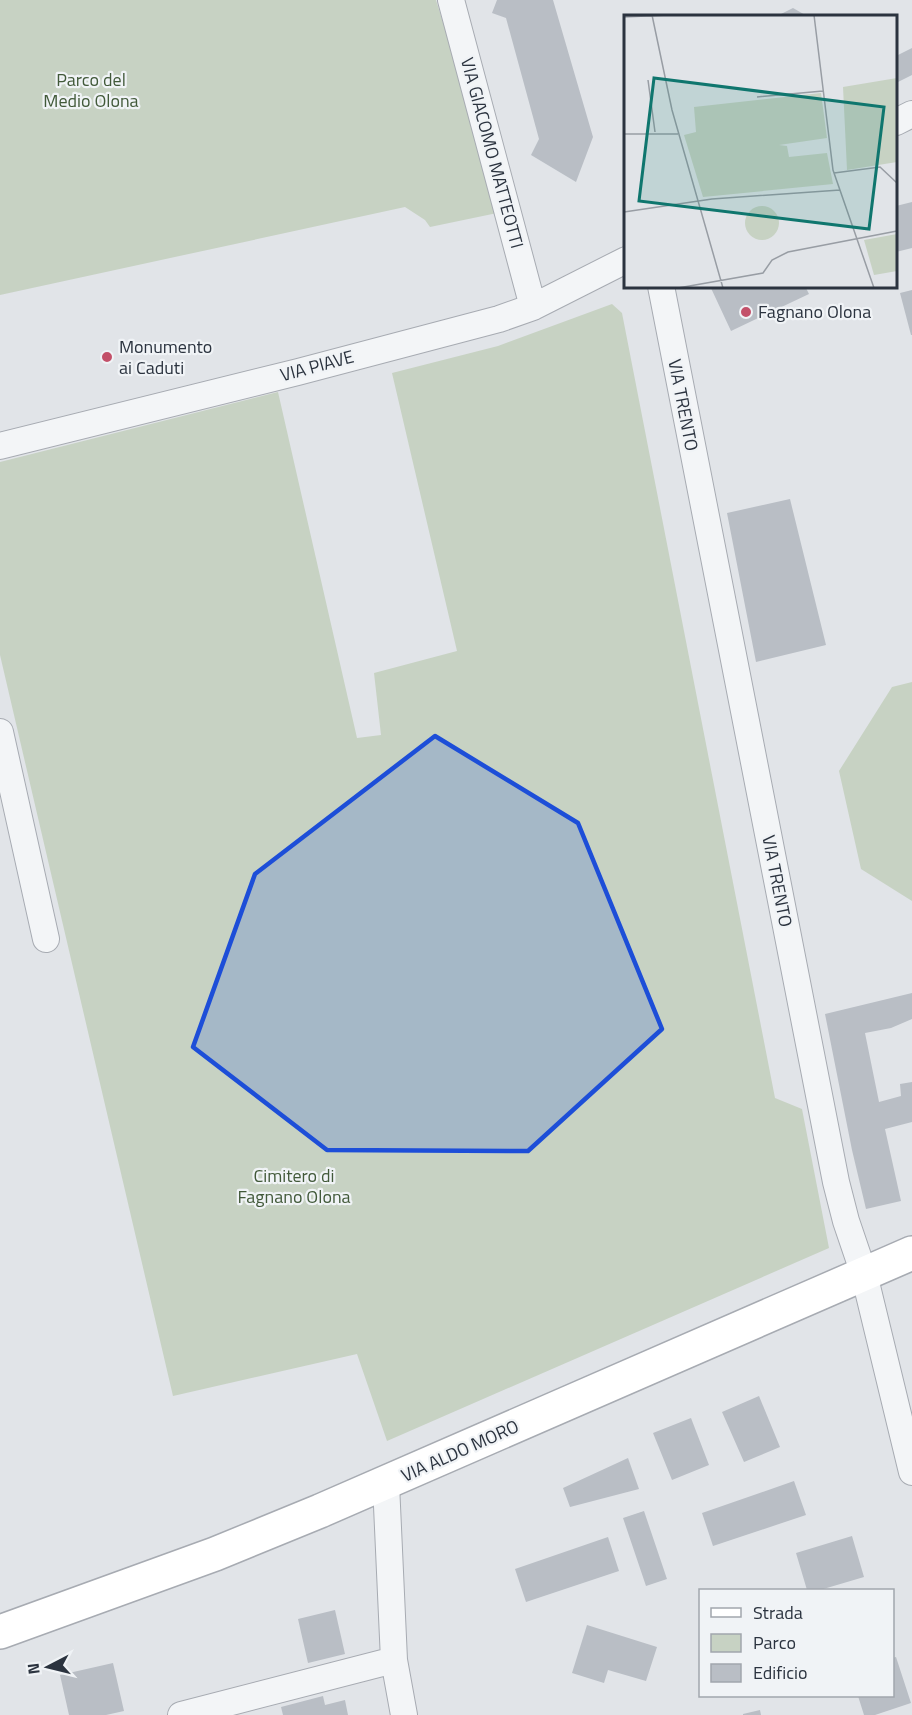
<svg xmlns="http://www.w3.org/2000/svg" width="912" height="1715" font-family="'Titillium Web',sans-serif">
	<style>
		.green { fill: #c7d2c3 }
		.building { fill: #b9bec5 }
		.lines { fill: none; stroke-linecap: round; stroke-linejoin: round }
		.minor-casing { stroke: #a7abb2; stroke-width: 28 }
		.secondary-casing { stroke: #a7abb2; stroke-width: 36 }
		.minor { stroke: #f3f5f7; stroke-width: 26 }
		.secondary { stroke: #fff; stroke-width: 33 }
		.marked { fill: #1d4ed8; fill-opacity: 0.2; stroke: #1d4ed8; stroke-width: 4.5; stroke-linejoin: round }
		.poi-dot { fill: #c35069; stroke: #f0f3f6; stroke-width: 2 }
		.labels { text-anchor: middle; stroke-width: 4.5; stroke-linejoin: round; paint-order: stroke }
		.park-label { font-size: 18px; fill: #415939; stroke: #f0f3f6 }
		.street-label { font-size: 18px; fill: #2b333f; stroke: #f0f3f6 }
		.poi-label { font-size: 18px; fill: #2b333f; stroke: #f0f3f6; text-anchor: start }
		.inset-road { fill: none; stroke: #989da4; stroke-width: 1.5 }
		.view { fill: #0f766e; fill-opacity: 0.15; stroke: #0f766e; stroke-width: 3 }
		.inset-edge { fill: none; stroke: #2b333f; stroke-width: 3 }
	</style>
	<rect width="100%" height="100%" fill="#e1e4e8"/>
	<!-- green -->
	<path class="green" d="M0,0h436l66,212 -72,15 -5,-7 -20,-13 -405,88z
		M612,304l10,9 153,785 27,11 27,139 -442,193 -30,-87 -184,42 -173,-741v-193l278,-70 79,346 24,-3 -7,-62 83,-22 -65,-278 106,-27z
		M912,682v219l-51,-32 -22,-98 53,-84z"/>
	<!-- building -->
	<path class="building" d="M497,0h56l40,137 -17,45 -45,-27 8,-16 -33,-121 -14,-5z
		M793,8l14,8h-30z
		M912,48v27l-16,8v-27z
		M912,202v46l-16,4v-46z
		M710,286h95l4,8 -78,37z
		M912,290v45h-1l-11,-42z
		M790,499l36,146 -70,17 -29,-149z
		M912,993v26l-21,9 -26,5 14,69 22,-6 -1,-12 12,-2v40l-27,7 16,72 -35,8 -14,-59 -27,-136z
		M759,1396l21,51 -36,15 -22,-50z
		M691,1418l18,47 -37,15 -19,-47z
		M628,1458l11,31 -69,18 -7,-19z
		M794,1481l12,34 -93,31 -11,-33z
		M644,1511l23,68 -21,7 -23,-68z
		M852,1536l12,41 -44,13h-13l-11,-37z
		M608,1537l11,34 -93,31 -11,-33z
		M335,1610l10,44 -37,9 -10,-44z
		M587,1625l70,22 -11,34 -38,-11 -4,13 -32,-10z
		M896,1657l15,46 -36,12h-11l-6,-19h34v-38z
		M113,1663l11,48 -18,4h-37l-9,-40z
		M323,1696l2,9 20,-5 3,15h-65l-2,-8z
		M760,1710l1,5h-18v-1z"/>
	<g class="lines">
		<defs>
			<path id="minor" d="M451,0l82,307
				M896,122l16,-8
				M661,286l175,896 10,39 18,53 48,198
				M0,446l298,-74 201,-53 34,-12 93,-47
				M0,732l46,207
				M386,1484l8,176 10,55
				M181,1715l213,-55"/>
			<path id="secondary" d="M0,1632l215,-78 105,-43 592,-258"/>
		</defs>
		<!-- minor casing -->
		<use href="#minor" class="minor-casing"/>
		<!-- secondary casing -->
		<use href="#secondary" class="secondary-casing"/>
		<!-- minor -->
		<use href="#minor" class="minor"/>
		<!-- secondary -->
		<use href="#secondary" class="secondary"/>
	</g>
	<!-- marked area -->
	<path class="marked" d="M435,736l143,87 84,206 -134,122 -201,-1 -134,-103 62,-173z"/>
	<!-- markers -->
	<g class="poi-dot">
		<circle cx="746" cy="312" r="6"/>
		<circle cx="107" cy="357" r="6"/>
	</g>
	<g class="labels">
		<!-- park labels -->
		<g class="park-label">
			<text x="91" y="86">Parco del<tspan x="91" dy="21">Medio Olona</tspan></text>
			<text x="294" y="1182">Cimitero di<tspan x="294" dy="21">Fagnano Olona</tspan></text>
		</g>
		<!-- street labels -->
		<g class="street-label">
			<text transform="translate(492 153) rotate(75)" y="6">VIA GIACOMO MATTEOTTI</text>
			<text transform="translate(317 366) rotate(-15)" y="6">VIA PIAVE</text>
			<text transform="translate(683 405) rotate(79)" y="6">VIA TRENTO</text>
			<text transform="translate(777 881) rotate(79)" y="6">VIA TRENTO</text>
			<text transform="translate(460 1451) rotate(-24)" y="6">VIA ALDO MORO</text>
		</g>
		<!-- poi labels -->
		<g class="poi-label">
			<text x="758" y="318">Fagnano Olona</text>
			<text x="119" y="353">Monumento<tspan x="119" dy="21">ai Caduti</tspan></text>
		</g>
	</g>
	<!-- overview -->
	<g transform="translate(624 15)">
		<rect width="273" height="273" fill="#e1e4e8"/>
		<path d="M273,63v84l-50,8 -4,-83zM197,78l6,45 -48,7 8,1 2,11 38,-4 6,31 -130,13 -19,-62 12,-3 -2,-25zM121 208a17 17 0 1 1 34 0a17 17 0 1 1-34 0ZM273,219v37l-23,4 -10,-35z" fill="#c7d2c3"/>
		<path class="inset-road" d="M28,0l20,95 51,178M190,0l19,155 41,118M0,2l45,-2M24,65l7,52M133,82l66,-6M0,119h54M210,158l46,-6 17,16M0,197l88,-13 128,-9M54,273l85,-15 9,-13 16,-8 109,-21"/>
		<path class="view" d="M30,63l230,29 -15,122 -230,-28z"/>
		<rect width="273" height="273" class="inset-edge"/>
	</g>
	<!-- legend -->
	<rect x="699" y="1589" width="195" height="108" fill="#f0f3f6" stroke="#a1a6ad" stroke-width="1.5"/>
	<rect x="711" y="1608" width="30" height="9" fill="#ffffff" stroke="#a1a6ad" stroke-width="1.5"/>
	<text x="753" y="1619" font-size="18" fill="#2b333f">Strada</text>
	<rect x="711" y="1634" width="30" height="18" fill="#c7d2c3" stroke="#a1a6ad" stroke-width="1.5"/>
	<text x="753" y="1649" font-size="18" fill="#2b333f">Parco</text>
	<rect x="711" y="1664" width="30" height="18" fill="#b9bec5" stroke="#a1a6ad" stroke-width="1.5"/>
	<text x="753" y="1679" font-size="18" fill="#2b333f">Edificio</text>
	<!-- north arrow -->
	<g transform="translate(48 1667) rotate(263)" stroke="#f0f3f6" stroke-width="4.5" paint-order="stroke">
	<path d="M0-4.5L10 22L0 15L-10 22Z" fill="#2b333f"/>
	<text y="-9" font-size="16" font-weight="bold" text-anchor="middle" fill="#2b333f">N</text>
	</g>
</svg>
